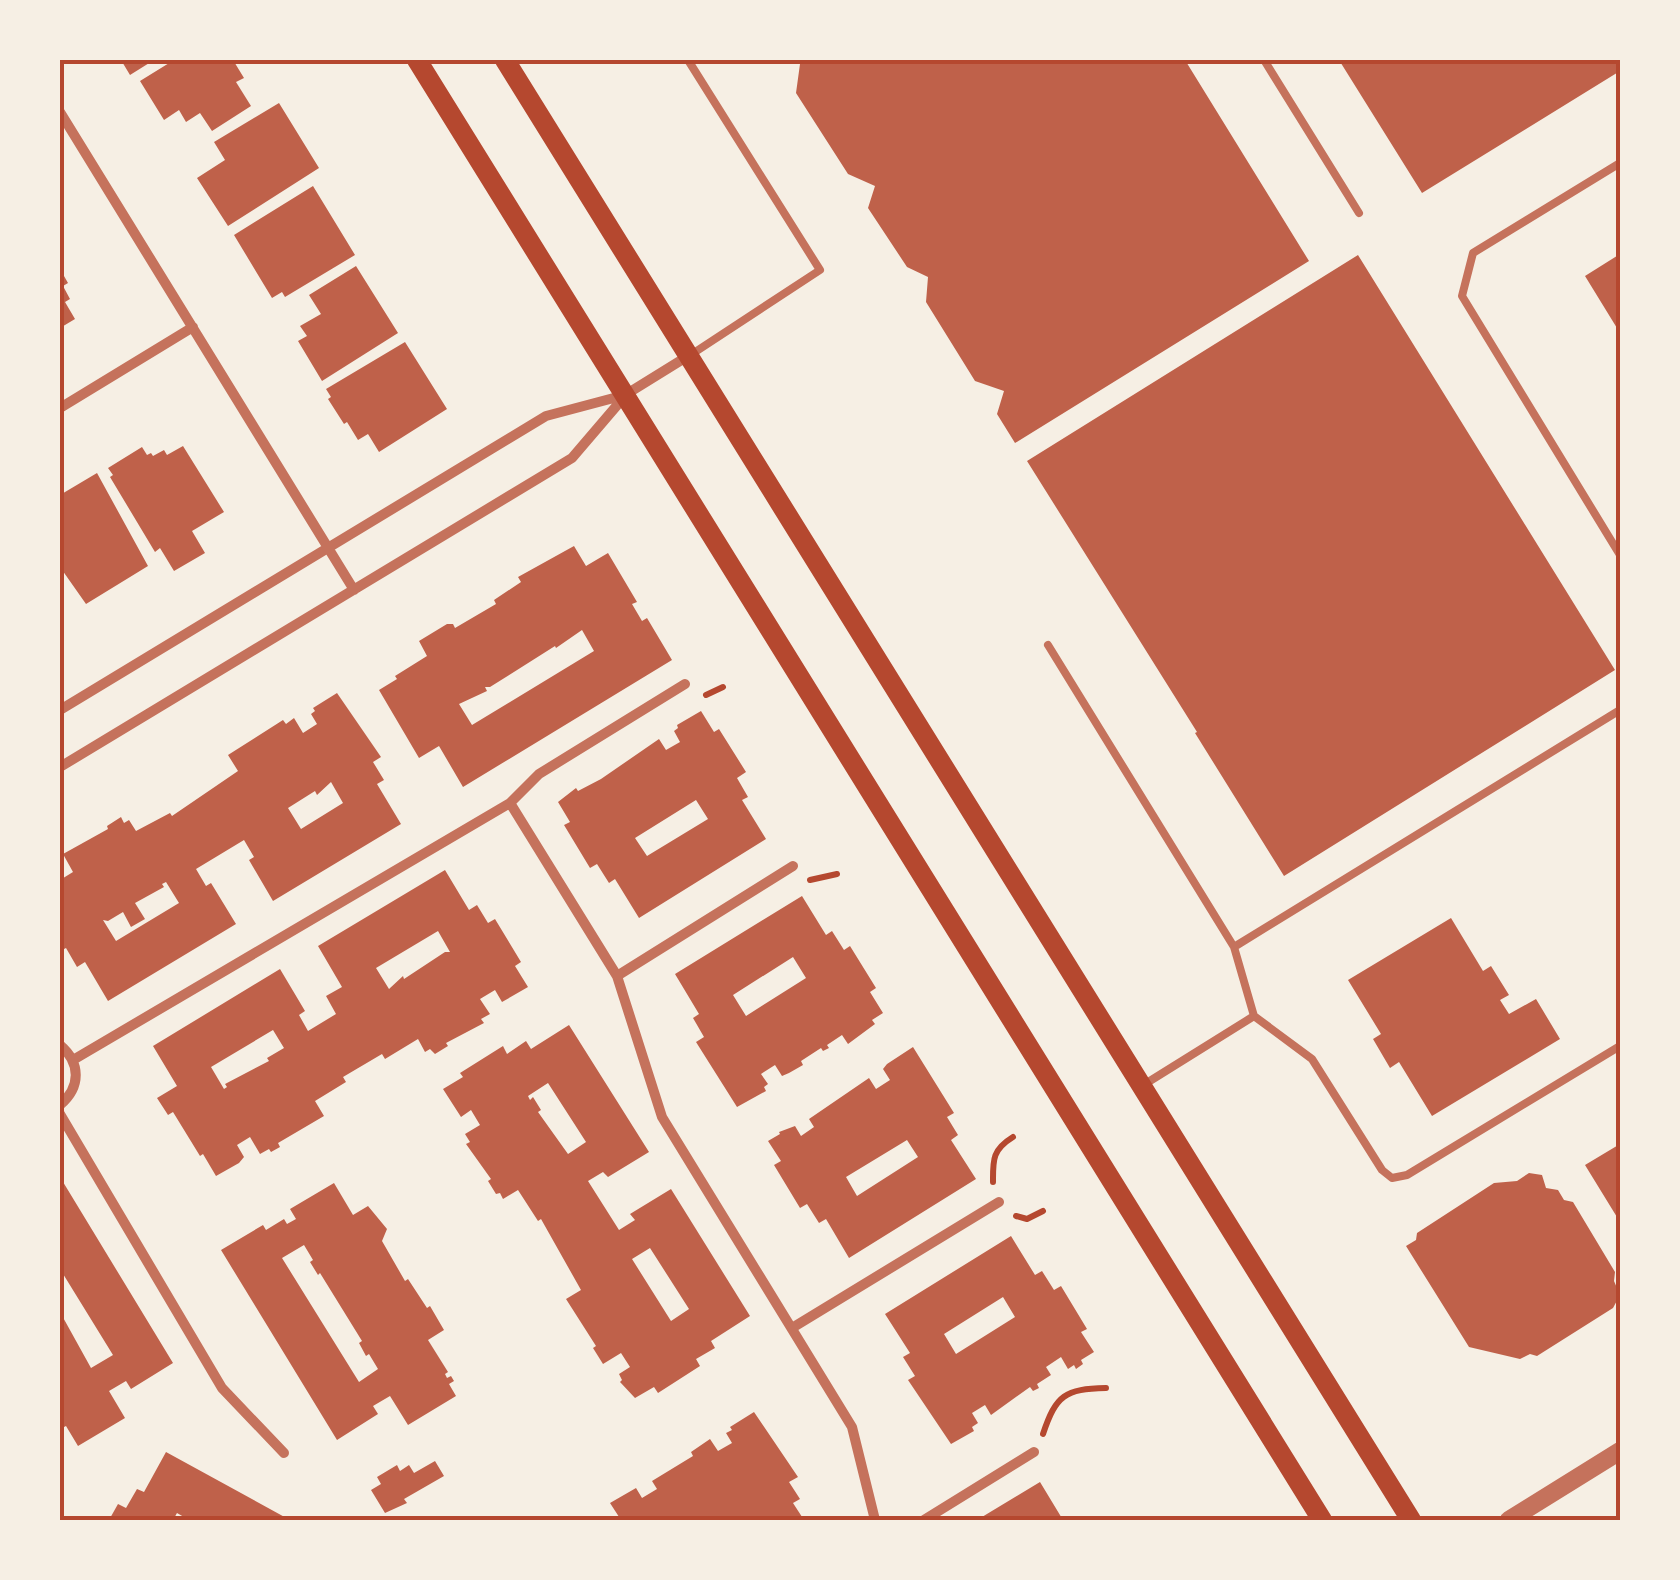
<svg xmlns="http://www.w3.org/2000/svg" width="1680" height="1580" font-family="Georgia,serif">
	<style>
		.building { fill: #bf614a; fill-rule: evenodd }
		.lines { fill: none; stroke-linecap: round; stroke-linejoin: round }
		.path { stroke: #b5482f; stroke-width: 6 }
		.service { stroke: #c5725c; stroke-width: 8 }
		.minor { stroke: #c5725c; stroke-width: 10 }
		.tertiary { stroke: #c5725c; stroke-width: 18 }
		.secondary { stroke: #b5482f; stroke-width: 20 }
		.neatline { fill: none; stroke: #b5482f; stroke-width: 4 }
	</style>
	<rect width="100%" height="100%" fill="#f6efe4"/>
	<!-- building -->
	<path class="building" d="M121,60h33l-24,15z
		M174,60h59l11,18 -8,4 15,24 -39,25 -12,-18 -14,9 -7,-12 -15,10 -24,-39z
		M789,60h396l124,201 -294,182 -18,-29 7,-23 -29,-10 -49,-79 2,-25 -21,-10 -39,-59 7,-22 -27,-12 -52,-81 4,-29z
		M1339,60h281v11l-198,122z
		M279,103l40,65 -91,58 -31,-48 28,-18 -11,-18z
		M313,186l42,69 -70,42 -3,-5 -10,6 -38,-63z
		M1620,254v79l-35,-57z
		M1358,255l257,415 -331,206 -89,-143 2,-1 -170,-271z
		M356,266l42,67 -76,48 -24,-40 9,-5 -7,-10 21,-12 -12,-19z
		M60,269l8,14 -5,3 7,13 -5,3 10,17 -15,9z
		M405,342l42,67 -68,43 -11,-18 -10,6 -11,-18 -3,2 -16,-25 3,-2 -5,-8z
		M183,446l41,66 -32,19 13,22 -31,18 -14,-23 -5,4 -45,-75 3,-2 -5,-7 34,-21 5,8 4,-2 2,3 11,-6 3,5z
		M97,473l51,93 -62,38 -26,-37v-72z
		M574,546l12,20 22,-13 29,49 -5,2 10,17 5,-3 25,42 -209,127 -24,-41 -20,12 -40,-68 18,-11 -2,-3 32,-20 -8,-15 28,-17h6l2,4 41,-24 -2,-4 27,-18 -3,-5zM582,630l12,21 -122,74 -13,-21 28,-13 -2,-4h5l65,-41 1,2z
		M337,693l44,64 -8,5 11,18 -7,4 24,40 -128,77 -24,-41 5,-3 -10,-17 -48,29 10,17 5,-3 25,41 -128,77 -23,-39 -8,5 -11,-19 -6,3v-71l13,-8 -10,-18 45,-25 -1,-3 14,-9 3,6 5,-3 7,11 34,-18 2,3 66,-45 -10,-16 55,-35 3,4 8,-6 9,15 14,-9 -6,-10 4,-3 -2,-3zM331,782l12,21 -42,26 -13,-21 27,-17 2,4zM166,882l13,21 -63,38 -13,-21 5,1 15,-9 8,15 14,-8 -10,-16 29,-16 -2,-3z
		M701,711l13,21 5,-3 27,43 -9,6 11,19 -6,3 24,39 -127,79 -24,-39 -6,4 -12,-19 -7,4 -26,-43 6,-3 -12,-20 18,-14 2,3 23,-12 58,-40 7,11 14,-8 -6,-11 4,-3 -1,-3zM696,800l12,19 -61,37 -12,-18z
		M445,870l24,40 8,-5 11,18 7,-4 26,43 -6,4 13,21 -26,15 -7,-12 -15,9 10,15 -9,5 3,4 -38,20 2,3 -13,8 -5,-5 -5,3 -7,-13 -33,20 -3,-5 -39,23 3,5 -31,19 9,15 -46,27 2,4 -9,5 -2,-3 -9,5 -10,-17 -13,8 7,12 -5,6 -23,13 -13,-22 -3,2 -27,-44 -5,3 -11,-17 20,-12 -24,-40 127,-77 25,42 -6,4 9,16 28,-17 -10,-18 16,-9 -24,-41zM438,931l12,21h-5l-41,27 -1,-3 -14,13 -13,-21zM273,1030l11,18 -17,10 2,3 -44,23 2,3 -3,2 -13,-22z
		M802,896l24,39 6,-4 12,19 6,-4 26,42 -6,4 13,21 -11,7 3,4 -27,20 -6,-9 -15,10 2,3 -6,3 -2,-3 -20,13 2,4 -14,8 -7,3 -7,-11 -14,9 7,10 -4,3 2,4 -29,16 -41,-65 8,-5 -11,-19 6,-4 -24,-40zM793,957l13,21 -60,38 -13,-21z
		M1451,918l32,53 8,-5 18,29 -9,5 9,14 27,-15 24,40 -128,77 -33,-54 -9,6 -17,-29 8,-5 -33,-54z
		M569,1025l80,127 -41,25 -5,-5 -15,9 31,49 16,-10 -5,-6 41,-25 79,127 -39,25 4,7 -19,11 4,7 -42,27 -4,-6 -19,11 -15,-16 2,-2 -3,-6 11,-7 -9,-14 -18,11 -10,-16 3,-2 -30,-47 15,-9 -40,-71 -3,2 -20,-31 -15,9 -3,-6 -4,1 -8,-13 3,-2 -25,-35 4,-2 -5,-8 15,-9 -9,-15 -10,7 -18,-28 20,-12 -3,-4 43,-27 4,8 19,-13 5,8zM548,1083l38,59 -18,12 -30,-42 3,-2 -8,-13 -3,3 -2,-4zM650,1248l39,61 -18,12 -39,-62z
		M913,1047l41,66 -7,4 11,18 -7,5 25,39 -127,79 -23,-39 -7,4 -12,-19 -7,4 -26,-43 7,-4 -13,-20 12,-7 -1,-2 16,-6 6,10 13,-9 -5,-8 60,-41 7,11 14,-9 -7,-11 4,-5zM907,1140l11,17 -61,39 -11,-19z
		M1620,1144v78l-35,-57z
		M1529,1173l13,2 4,13 12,2 6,10 9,2 42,70 -1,9 6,14 -7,13 -76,48 -7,-2 -10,5 -51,-12 -63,-101 10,-6 1,-7 77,-50 23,-2z
		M60,1177l113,186 -42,26 -5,-8 -17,10 16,27 -47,28 -12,-20 -6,3v-117l31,56 22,-13 -53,-86z
		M334,1183l19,32 15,-9 19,23 -5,12 23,40 3,-2 19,29 3,-2 14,24 -16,10 20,32 -3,2 2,4 4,-2 3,5 -5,3 7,12 -48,29 -18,-29 -17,10 5,8 -41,26 -116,-190 42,-25 3,5 18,-11 3,5 9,-5 -6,-10zM304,1245l9,15 -3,2 8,13 2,-2 42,68 -3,2 7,13 3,-2 9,15 -19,13 -77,-124z
		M1011,1236l24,39 7,-4 12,19 7,-4 26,43 -6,3 13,20 -13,8 2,4 -7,5 -2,-4 -6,4 -7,-12 -15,10 5,8 -14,9 2,4 -6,3 -3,-4 -39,28 -6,-10 -13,8 6,10 -6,4 2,4 -23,13 -43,-64 7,-4 -12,-19 7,-4 -25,-39zM1003,1297l12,20 -59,37 -12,-20z
		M754,1412l44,65 -9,5 11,17 -7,4 11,17h-183l-11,-17 26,-15 6,10 15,-9 -5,-8 41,-25 -2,-4 19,-13 8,12 14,-8 -6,-10 6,-3 -2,-3z
		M166,1452l124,68h-101l-12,-7 -4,7h-64l9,-16 8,4 11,-19 7,3z
		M435,1461l9,15 -40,23 3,4 -22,10 -14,-23 10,-6 -4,-7 20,-12 3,6 9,-6 5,8z
		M1040,1482l23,38h-86z"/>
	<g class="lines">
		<!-- path -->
		<path class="path" d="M706,695l17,-8
			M810,880l27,-6
			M993,1182c0,-22 -1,-32 20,-45
			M1016,1216l11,3 16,-8
			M1043,1434c13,-39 22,-45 63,-46"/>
		<!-- service -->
		<path class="service" d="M688,60l132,210 -131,86
			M1264,60l95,153
			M1620,163l-147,90 -11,43 158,259
			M1048,645l186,302 20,69 -109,68
			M1234,947l386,-237
			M1254,1016l58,43 70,111 10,8 15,-3 213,-129"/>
		<!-- minor -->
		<path class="minor" d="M60,112l294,478
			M60,408l133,-81
			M60,710l486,-294 79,-21 63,-39
			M60,767l512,-309 53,-62
			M510,803l107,173 45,141 190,310 23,93
			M617,976l176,-110
			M60,1045c21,18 21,42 0,60
			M73,1060l437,-257 29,-29 146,-90
			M60,1114l162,274 62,65
			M792,1328l207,-126
			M924,1520l110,-68"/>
		<!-- tertiary -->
		<path class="tertiary" d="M1509,1520l111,-69"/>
		<!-- secondary -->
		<path class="secondary" d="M417,60l905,1460
			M505,60l906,1460"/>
	</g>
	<!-- border -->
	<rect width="1680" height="1580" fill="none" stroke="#f6efe4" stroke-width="125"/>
	<rect x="62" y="62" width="1556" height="1456" class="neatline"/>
</svg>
